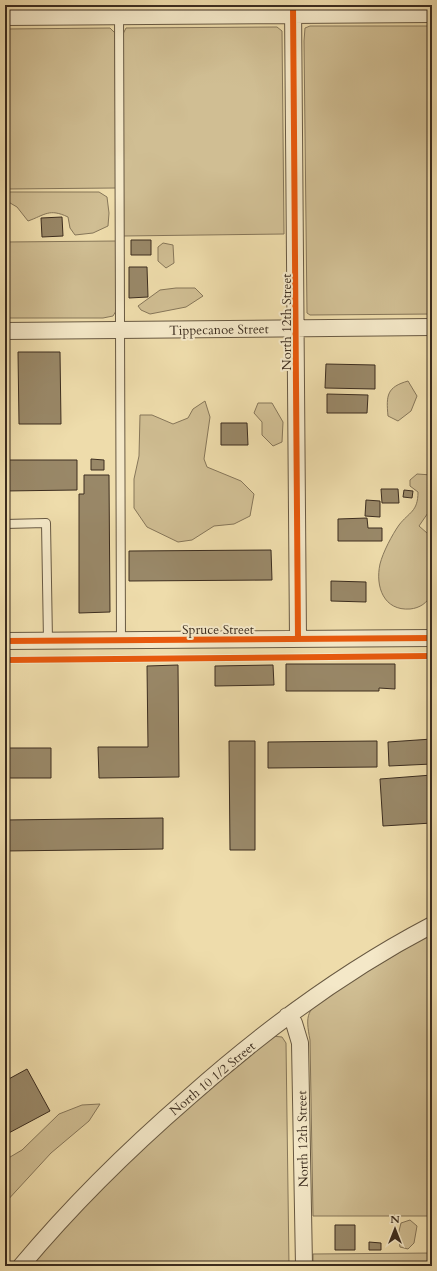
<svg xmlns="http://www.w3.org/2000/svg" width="437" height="1271" font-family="Cardo,serif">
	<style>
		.green { fill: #d0be93; stroke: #867659 }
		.building { fill: #998868; stroke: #3c2d1f }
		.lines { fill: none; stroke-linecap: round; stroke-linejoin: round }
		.service-casing { stroke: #685942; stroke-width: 10 }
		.minor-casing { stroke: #685942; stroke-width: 18 }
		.service { stroke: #f4e8c8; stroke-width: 8 }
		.minor { stroke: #f4e8c8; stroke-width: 16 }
		.cycleway-casing { stroke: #f4e8c8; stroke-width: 8 }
		.cycleway { stroke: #e8590c; stroke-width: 6 }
		.labels { text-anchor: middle; stroke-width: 4; stroke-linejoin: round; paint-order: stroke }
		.street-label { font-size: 13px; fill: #3c2d1f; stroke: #f4e8c8 }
	</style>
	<rect width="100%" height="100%" fill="#eedcab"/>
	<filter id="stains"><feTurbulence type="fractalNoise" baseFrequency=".005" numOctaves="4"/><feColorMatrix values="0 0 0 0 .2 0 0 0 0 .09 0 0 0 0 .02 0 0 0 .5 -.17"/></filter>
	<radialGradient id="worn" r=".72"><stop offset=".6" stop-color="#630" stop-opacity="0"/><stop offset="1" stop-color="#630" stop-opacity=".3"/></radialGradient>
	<!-- green -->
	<path class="green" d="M310,26h122v288l-122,1 -3,-2 -3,-272 1,-13z
		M277,27l5,4 2,203 -161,2v-202l3,-6z
		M110,28l5,5 1,155 -111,1v-160z
		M5,192h94l8,5 2,16 -1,13 -15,7 -18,2 -5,-7 -2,-11c-19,-9 -23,-2 -40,4l-11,-14 -12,-7z
		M116,241v70l-3,5 -10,2h-98v-76z
		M163,243l10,2 1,18 -8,5 -8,-7v-14z
		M176,288h19l8,8 -17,11 -36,7 -9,-4 -3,-4 22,-16z
		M408,381l9,15 -6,15 -13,10 -10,-5c-2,-21 -1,-29 20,-35z
		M205,401l5,16 -6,42 3,8 34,14 13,13 -4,22 -16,8 -20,2 -22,14 -14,2 -31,-15 -13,-19v-29l5,-23 1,-41h12l21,9 15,-6 5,-9z
		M258,403h14l11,19 -1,20 -9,4 -11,-11v-13l-8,-9z
		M417,474l15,1v32l-13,19 8,7 5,1v60c-5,9 -12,14 -22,15 -26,2 -35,-22 -30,-45 3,-12 12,-29 19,-39 10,-13 19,-13 19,-33l-8,-6v-6z
		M432,933v283h-119l-3,-176c-5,-26 -3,-30 18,-45z
		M272,1036l10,1 4,6 3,223h-259c58,-64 117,-126 182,-183 19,-17 40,-31 60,-47z
		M100,1104l-11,17 -38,32 -46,50v-43l17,-10 37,-36 23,-9z
		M410,1220l7,6 -3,17 -6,6 -8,-2 -2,-12 3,-12z
		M432,1253v13h-119v-12z"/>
	<!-- building -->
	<path class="building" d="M62,217l1,19 -21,1 -1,-19z
		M131,240h20v15h-20z
		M129,267h18l1,30 -19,1z
		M430,349h2v26h-2z
		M18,352h42l1,72h-42z
		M326,364l49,1v24l-50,-1z
		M327,394l41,1 -1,18h-40z
		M221,423h26l1,22h-27z
		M91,459l13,1v10h-13z
		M5,460h72v30l-72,1z
		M84,475h25l1,137 -31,1v-119h5z
		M381,489h17l1,14h-17z
		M404,490l9,1 -1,7 -9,-1z
		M366,500l14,1v16l-15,-1z
		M367,518l1,10h14v13h-44v-22z
		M271,550l1,30 -143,1v-30z
		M331,581l35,1v20l-35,-1z
		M286,664h109v25l-16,-1v3h-93z
		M178,665l1,112 -80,1 -1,-31h50l-1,-81z
		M273,665l1,20 -59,1v-20z
		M432,739v25l-43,2 -1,-24z
		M229,741h26v109h-25z
		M377,741v26l-109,1v-26z
		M5,748h46v30h-46z
		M432,775v48l-49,3 -3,-47z
		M163,818v31l-158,2v-31z
		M27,1069l23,42 -45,24v-54z
		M335,1225h20v25h-20z
		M369,1242l12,1v7h-12z"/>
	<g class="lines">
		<defs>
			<path id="service" d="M119,5l2,635
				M5,524l41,-1 2,118"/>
			<path id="minor" d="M293,5l5,634
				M5,17l427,-3
				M5,331l427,-4
				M5,641l427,-3
				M287,1016l7,7 6,20 4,223
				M21,1266c51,-61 108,-117 168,-169 74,-66 155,-126 243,-172"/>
		</defs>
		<!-- service casing -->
		<use href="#service" class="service-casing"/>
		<!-- minor casing -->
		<use href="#minor" class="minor-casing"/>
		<!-- service -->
		<use href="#service" class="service"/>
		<!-- minor -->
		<use href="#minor" class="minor"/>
		<defs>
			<path id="cycleway" d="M293,5l5,634
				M5,641l427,-3
				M5,660l427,-4"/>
		</defs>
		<!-- cycleway casing -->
		<use href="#cycleway" class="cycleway-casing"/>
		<!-- cycleway -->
		<use href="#cycleway" class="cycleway"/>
	</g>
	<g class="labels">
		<!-- street labels -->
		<g class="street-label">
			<text transform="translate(286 322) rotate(-90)" y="5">North 12th Street</text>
			<text transform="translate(219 329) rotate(-1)" y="5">Tippecanoe Street</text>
			<text x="218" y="634">Spruce Street</text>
			<text transform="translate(212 1078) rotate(-40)" y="5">North 10 1/2 Street</text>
			<text transform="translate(302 1139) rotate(-91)" y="5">North 12th Street</text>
		</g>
	</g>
	<!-- margin -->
	<rect width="437" height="1271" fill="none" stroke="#eedcab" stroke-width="20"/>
	<rect x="6" y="6" width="425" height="1259" fill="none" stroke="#3c2d1f" stroke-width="2"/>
	<rect x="10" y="10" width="417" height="1251" fill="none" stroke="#3c2d1f"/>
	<!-- north arrow -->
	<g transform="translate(395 1229)" stroke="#f4e8c8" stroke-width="3" paint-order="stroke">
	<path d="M0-3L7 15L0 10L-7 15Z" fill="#3c2d1f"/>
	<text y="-6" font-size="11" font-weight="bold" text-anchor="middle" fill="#3c2d1f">N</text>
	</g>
	<rect width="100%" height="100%" filter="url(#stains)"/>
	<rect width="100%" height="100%" fill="url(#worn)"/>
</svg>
